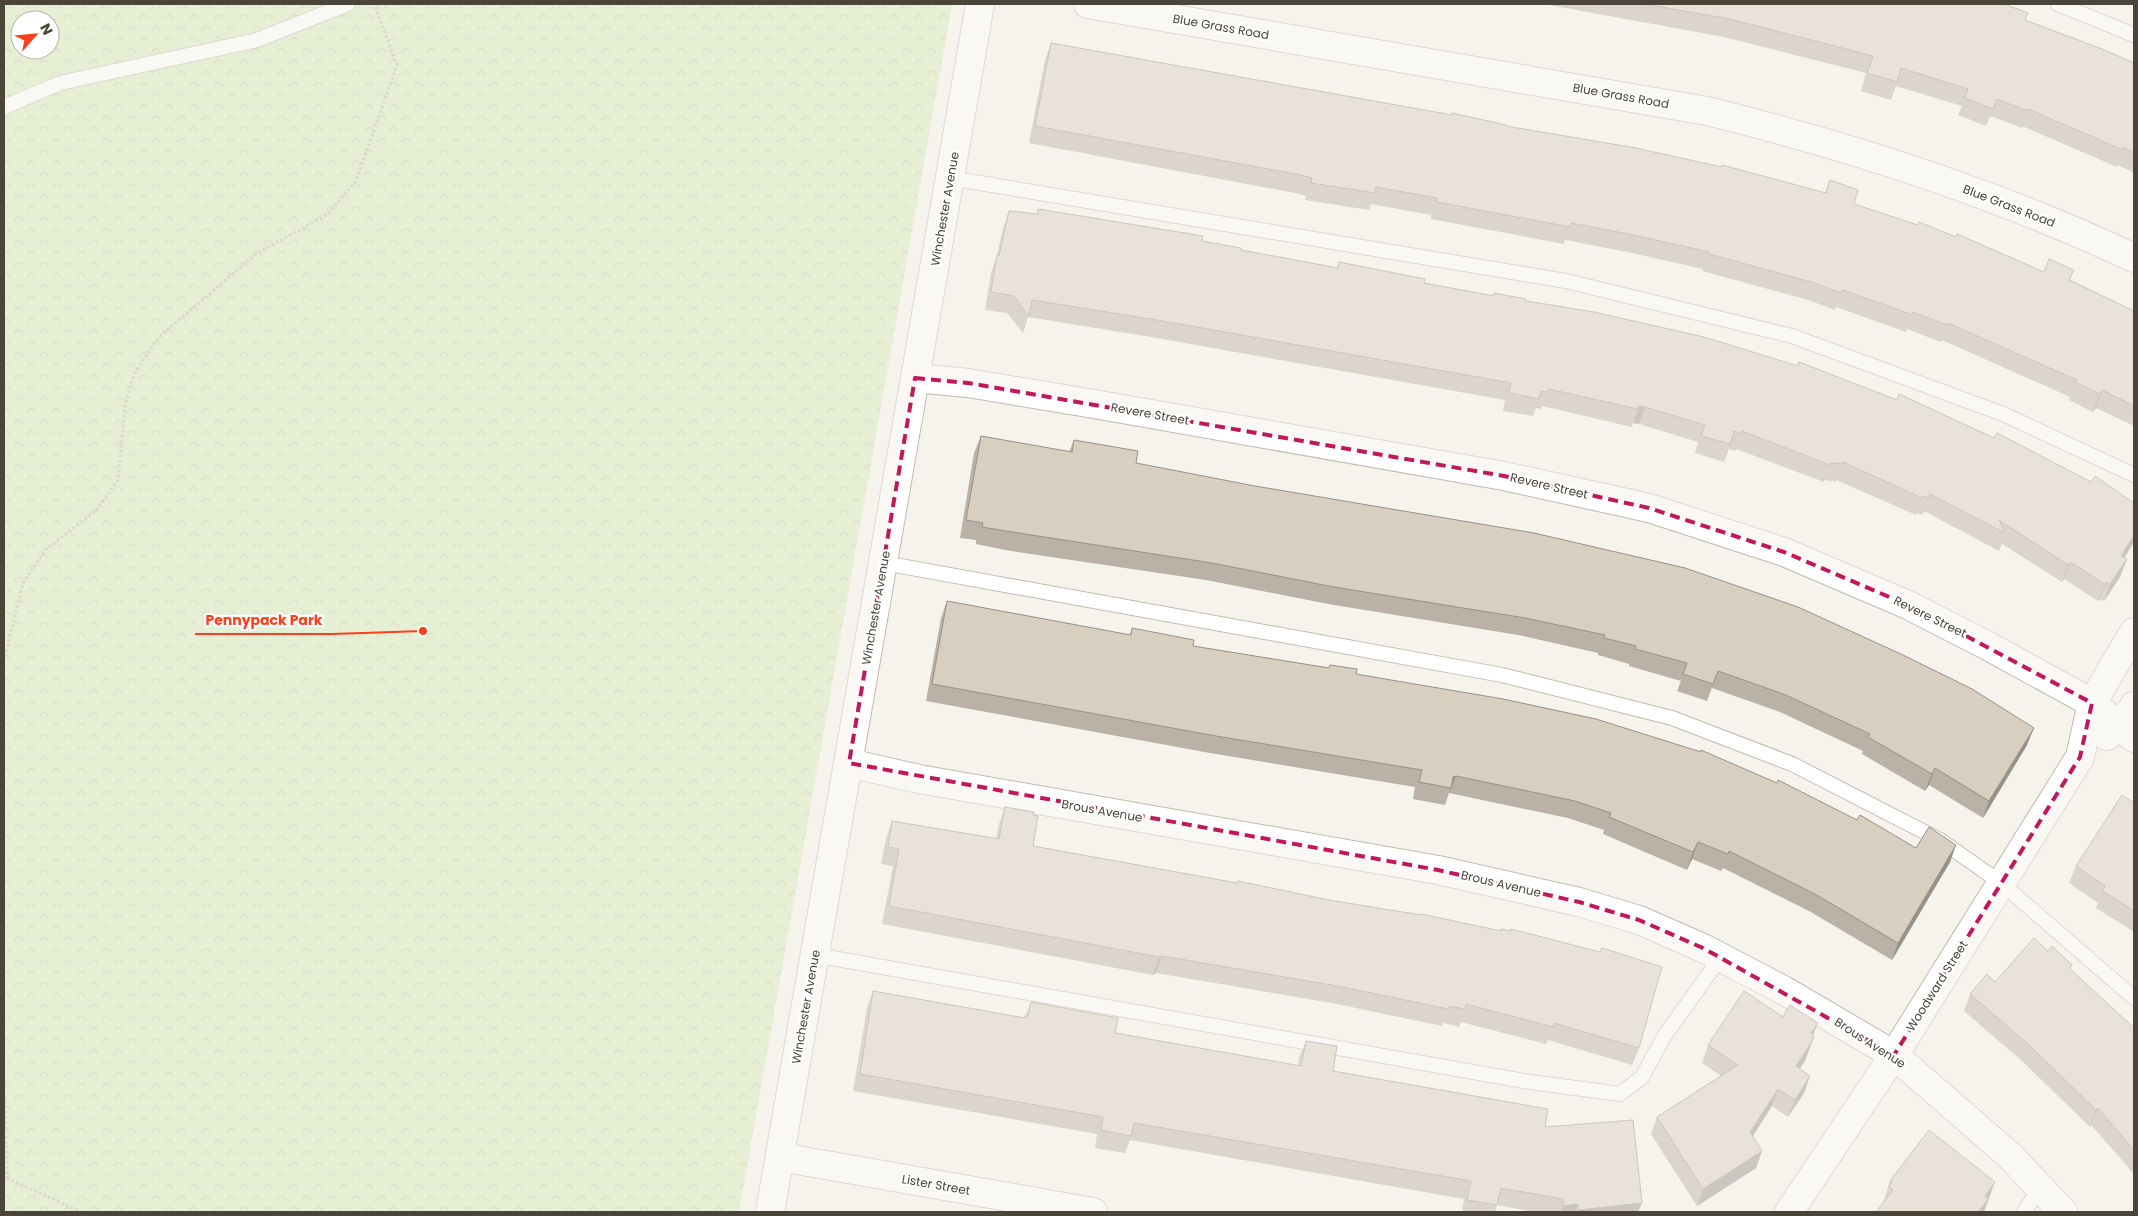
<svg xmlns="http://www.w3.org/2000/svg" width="2138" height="1216" font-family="Poppins,sans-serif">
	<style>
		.forest { fill: url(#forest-crowns); fill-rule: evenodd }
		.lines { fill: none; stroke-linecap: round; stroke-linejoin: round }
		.lane-casing { stroke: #c2bbae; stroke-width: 16 }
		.street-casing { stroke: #c2bbae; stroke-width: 30 }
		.path { stroke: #c4b79f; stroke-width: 3; stroke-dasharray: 2.5 2.5; stroke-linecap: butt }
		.lane { stroke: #fff; stroke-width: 14 }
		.street { stroke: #fff; stroke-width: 28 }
		.wall { fill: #bab2a6 }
		.shaded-wall { fill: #979187 }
		.building { fill: #d8cfc1; stroke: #979187 }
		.marked { fill: none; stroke: #c2185b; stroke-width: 4; stroke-dasharray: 10 6; stroke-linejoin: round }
		.labels { text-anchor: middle; stroke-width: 4.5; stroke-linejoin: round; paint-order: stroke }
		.street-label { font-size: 12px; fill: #4b4439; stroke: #fff }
		.leader { fill: none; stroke: #fc3f1d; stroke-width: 2 }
		.callout-dot { fill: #fc3f1d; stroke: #fff; stroke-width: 2 }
		.callout-label { font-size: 14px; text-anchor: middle; font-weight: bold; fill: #fc3f1d; stroke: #fff; stroke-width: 4.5; stroke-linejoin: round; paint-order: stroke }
	</style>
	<defs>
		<pattern id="forest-crowns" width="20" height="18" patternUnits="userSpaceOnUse" patternTransform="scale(1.25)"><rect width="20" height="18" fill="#d2eab5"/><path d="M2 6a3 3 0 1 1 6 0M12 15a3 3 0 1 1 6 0" fill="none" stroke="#b6ca9c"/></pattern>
	</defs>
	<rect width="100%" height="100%" fill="#f6f3ec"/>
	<!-- forest -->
	<path class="forest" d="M4,4h948l-213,1208h-735zM20,20h30v30h-30z"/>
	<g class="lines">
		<defs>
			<path id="lane" d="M2058,4l76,31
				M4,107l56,-24 197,-43 91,-36
				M950,178l616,103 226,55 211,78 131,61
				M884,563l618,112 170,43 120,46 148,76 61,43 133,115
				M815,955l715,127 90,12 22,-17 23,-42 56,-78
				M2024,1212l16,-24"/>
			<path id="street" d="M1088,4l619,107c146,36 291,83 427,147
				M915,378l53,5 126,21 410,72 145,32 135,44 124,53 80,41 104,57 42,35
				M2107,736l13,-10 14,-20
				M849,763l70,16 519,91 141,32 60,18 64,28 82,43 109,64 115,100 54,57
				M780,1157l313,55
				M770,1212l210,-1208
				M1789,1212l105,-157 186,-298 12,-54 42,-71"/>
		</defs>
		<!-- lane casing -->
		<use href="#lane" class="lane-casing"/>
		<!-- street casing -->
		<use href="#street" class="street-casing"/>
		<!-- path -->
		<path class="path" d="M4,661l19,-78 23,-34 51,-39 21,-30 7,-74 9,-32 25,-37 97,-83 72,-40 28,-33 41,-116 -23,-61
			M4,1061l3,117 -3,6
			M7,1178l74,34"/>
		<!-- lane -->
		<use href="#lane" class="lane"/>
		<!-- street -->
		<use href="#street" class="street"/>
	</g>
	<!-- wall -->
	<path class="wall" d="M1543,4h461l21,16 109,43v110l-16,-8 -1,2 -95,-41v2l-32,-12 -4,10 -28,-11 4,-9 -66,-20 -5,14 -30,-9 5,-18 -142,-36z
		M1051,43l455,83 319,67 5,-13 24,24 190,68 26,8 64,31v115l-38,-18 -3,4 -24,-12 1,-3 -128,-57 -1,2 -34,-13 -1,3 -70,-25 -1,3 -27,-10 -106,-29 1,-2 -76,-17 -62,-12 -1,4 -133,-25v-4l-60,-11 -2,6 -64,-10 1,-4 -11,-3 -266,-50 16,-83z
		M1038,209l164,32 39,9 96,18 2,-6 85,21 69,13 1,-3 32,8 601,258 -7,18 -16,24 -4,-2 -2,2 -34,-22 -2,3 -60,-38 -3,7 -75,-40 -2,4 -5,-2 -1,2 -80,-35v2l-11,-2 -1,2 -88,-33 -1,2 -6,-2 -5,13 -29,-9 3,-11 -59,-18 -6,-1 -1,4 -90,-21 -1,3 -5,-1 -3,8 -30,-5 2,-11 -348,-62 -129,-21 -5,16 -16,-20 -22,-3 6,-37 5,-14 7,-31 6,-17 28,3z
		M981,436l88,16 5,-12 62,23 891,282 -44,73 -54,-33 -4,6 -63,-37 1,-3 -83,-39 -68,-24 -5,13 -30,-10 4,-10 -52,-15v-2l-31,-9v-2l-80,-18 -190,-31 -122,-24 -201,-30 -29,-6v-4l-16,-2 14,-85z
		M947,601l183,34 2,-7 61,18 136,22 1,-3 26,9 501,146 59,28 40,-3 -6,17 -58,98 -83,-49 -86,-43 -2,3 -29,-12 -5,11 -84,-36 1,-4 -36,-12 -119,-25 -4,12 -32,-6 2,-12 -205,-34 -284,-52 15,-83z
		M2134,803v129l-38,-24 2,-5 -29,-20 7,-17z
		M1005,807l28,39 204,37 1,-2 91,19 171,31h10l1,-2 128,119 -7,17 -84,-25 -2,4 -85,-22 -2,5 -16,-4 -1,3 -105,-22 -181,-31 -3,2 -271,-51 11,-58 -12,-2 5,-25 6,-18 104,18 3,-15z
		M2048,951l24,14 -2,4 64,59v146l-43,-49 -1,2 -69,-67 -57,-49 6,-17 25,-12z
		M873,991l152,27 6,-16 84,31 183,33 1,-8 7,-17 27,30 212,56 93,85h-104l-37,-7 -2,7h-33l2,-13 -334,-59 -5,13 -30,-5 2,-14 -244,-43 14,-83z
		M1783,1017l31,19 -6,17 -9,16 11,7 -6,17 -16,24 -16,-11 -19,30 9,15 -6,17 -59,38 -46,-72 6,-17 64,-41 -19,-13 6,-18z
		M1890,1181l99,18 -1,2 -105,2z"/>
	<!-- shaded-wall -->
	<path class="shaded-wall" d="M2102,390l-6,18 -3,4 7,-18z
		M1639,406l6,1 -6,17 -6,-1 5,-14z
		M2134,535v7l-19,31 6,-17z
		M2127,559l-7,18 -16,24 6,-17z
		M2070,562l-6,17 -2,3 6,-17z
		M2106,582l-6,17 -2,2 7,-17z
		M2034,728l-7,17 -44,73 6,-17z
		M1935,768l-6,17 -4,6 7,-17z
		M1456,776l-7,17 4,-16z
		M1698,842l-6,17 -5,11 6,-18z
		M1956,845l-6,17 -58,98 6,-17z
		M1162,956l-6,17 -3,2 6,-18z
		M1818,1023l-7,17v-7z
		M1814,1036l-9,25 -15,23 6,-18z
		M1810,1076l-6,17 -16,24 7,-17z
		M1778,1089l-6,17 -28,44 6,-18z
		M2098,1108l-7,17 -1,2 6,-17z
		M1762,1151l-6,17 -59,38 6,-17z
		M1995,1182l-11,30h-6l7,-16z
		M1642,1203l-4,9h-61l1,-2z
		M1578,1204l-3,8h-14l2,-6z"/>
	<!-- building -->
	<path class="building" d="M1644,4h360l24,9 -3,7 77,29 32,14v90l-10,-6 -1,3 -95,-41v2l-31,-12 -4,10 -28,-11 3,-9 -67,-21 -4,14 -30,-9 6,-17 -143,-37z
		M1051,43l401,72v-2l54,12v1l130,22 86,19v-2l104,28 4,-13 28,10 -4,14 64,21 1,-3 37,15 1,-3 87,38 5,-13 25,11 -5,10 65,31v95l-32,-16 -2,4 -25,-12 2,-2 -129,-57 -1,2 -34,-13v3l-70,-25 -2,3 -26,-10 -106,-29v-2l-76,-17 -62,-12 -1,4 -133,-25v-4l-61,-11 -1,6 -64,-10 1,-5 -11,-3 -266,-49z
		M1038,209l165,27 -1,5 39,7v2l97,18 1,-6 86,17 -1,4 70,13v-3l32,6v2l68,11 110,25 94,29 1,-4 98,38 2,-6 95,44 3,-5 94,49 4,-6 39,27v32l-13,21 6,3 -17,25 -4,-2 -1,2 -35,-22 -2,3 -69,-45 6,13 -75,-39 -1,4 -6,-2 -1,2 -79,-36 -1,2 -11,-1 -1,2 -88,-34 -1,3 -7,-3 -4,13 -29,-8 4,-11 -60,-18 -6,-1 -1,3 -90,-20 -1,3 -6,-1 -2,8 -30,-6 2,-10 -348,-62 -131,-21 -3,16 -15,-20 -23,-4 6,-37 2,1 10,-45 29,3z
		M981,436l91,16 2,-12 64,11 -2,12 119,23 279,47 151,35 113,39 105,48 69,34 62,39 -45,73 -54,-33 -3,6 -64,-37 2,-3 -84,-39 -68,-24 -5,13 -30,-10 4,-11 -52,-14 1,-3 -32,-8 1,-3 -80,-17 -191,-31 -122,-24 -200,-31 -30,-5 1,-4 -17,-3z
		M947,601l184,34 1,-7 62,12 -1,6 136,22 1,-3 27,4 -1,5 147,25 93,20 105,33v-2l76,33 1,-3 79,40 3,-5 56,33 13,-21 27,18 -58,98 -83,-49 -86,-43 -1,3 -30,-12 -5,10 -84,-35 2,-4 -36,-12 -119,-25 -3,1 -2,11 -32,-6 3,-12 -206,-34 -284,-52z
		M2122,795l12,8v108l-31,-20 2,-5 -29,-20z
		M1005,807l29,5 -1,3 5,1 -5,30 204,37 1,-2 91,19 92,15v-1l80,17v-2l10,2v-2l89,23 2,-4 60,19 -23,81 -85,-25 -1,4 -87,-23 -1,5 -16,-3 -1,3 -105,-22 -181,-31 -3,1 -270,-51 10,-57 -11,-2 4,-26 107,18z
		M2034,938l14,13 4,-5 20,19 -3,3 65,60v122l-36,-42 -2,2 -69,-67 -57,-49 17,-20 8,8z
		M873,991l152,27v-2h3l3,-14 87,16 -3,15 186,33 5,-25 31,5 -4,25 215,38 -3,18 88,-7 9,83 -64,7v-6l-15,2v-7l-62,-11 -4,17 -30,-5 4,-19 -337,-58 -3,13 -30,-6 2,-13 -243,-43z
		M1744,991l39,26 7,-12 28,18 -7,10 3,3 -3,7 -15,23 14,10 -15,24 -17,-11 -28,43 12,19 -59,38 -46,-72 81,-52 -30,-20z
		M1929,1130l66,52 -10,14 4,2 -11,14h-102l17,-22 -4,-4 3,-4 -2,-1z"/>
	<!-- marked area -->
	<path d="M0 0H2138V1216H0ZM915,378l53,5 536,93 145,32 135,44 124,53 184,98 -12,54 -186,298 -191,-107 -64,-28 -60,-18 -141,-32 -589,-107z" fill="#f6f3ec" fill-opacity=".55" fill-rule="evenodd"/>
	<path class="marked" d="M915,378l53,5 536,93 145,32 135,44 124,53 184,98 -12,54 -186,298 -191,-107 -64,-28 -60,-18 -141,-32 -589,-107z"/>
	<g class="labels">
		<!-- street labels -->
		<g class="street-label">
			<text transform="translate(1221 27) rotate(10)" y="4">Blue Grass Road</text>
			<text transform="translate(1621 96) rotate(10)" y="4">Blue Grass Road</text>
			<text transform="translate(2009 206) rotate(21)" y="4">Blue Grass Road</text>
			<text transform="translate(945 209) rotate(-80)" y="4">Winchester Avenue</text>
			<text transform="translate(1150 414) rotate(10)" y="4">Revere Street</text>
			<text transform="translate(1549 486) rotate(13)" y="4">Revere Street</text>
			<text transform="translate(876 608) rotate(-80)" y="4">Winchester Avenue</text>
			<text transform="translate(1930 617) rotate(26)" y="4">Revere Street</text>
			<text transform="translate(1102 811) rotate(10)" y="4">Brous Avenue</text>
			<text transform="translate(1501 884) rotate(13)" y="4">Brous Avenue</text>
			<text transform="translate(1937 986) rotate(-58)" y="4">Woodward Street</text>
			<text transform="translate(806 1007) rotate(-80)" y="4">Winchester Avenue</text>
			<text transform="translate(1870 1043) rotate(33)" y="4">Brous Avenue</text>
			<text transform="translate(936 1185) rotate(10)" y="4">Lister Street</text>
		</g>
	</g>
	<!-- callouts -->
	<path class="leader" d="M423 631L332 634H195"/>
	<circle class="callout-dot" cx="423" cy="631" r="5"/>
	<g class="callout-label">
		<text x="264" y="625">Pennypack Park</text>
	</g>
	<!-- border -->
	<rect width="2138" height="1216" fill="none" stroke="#4b4439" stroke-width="10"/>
	<!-- north arrow -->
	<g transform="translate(35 35) rotate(63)"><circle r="24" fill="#ffffff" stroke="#b7b4b0"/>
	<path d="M0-4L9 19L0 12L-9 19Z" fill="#fc3f1d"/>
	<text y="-8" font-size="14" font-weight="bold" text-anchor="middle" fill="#4b4439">N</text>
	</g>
</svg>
